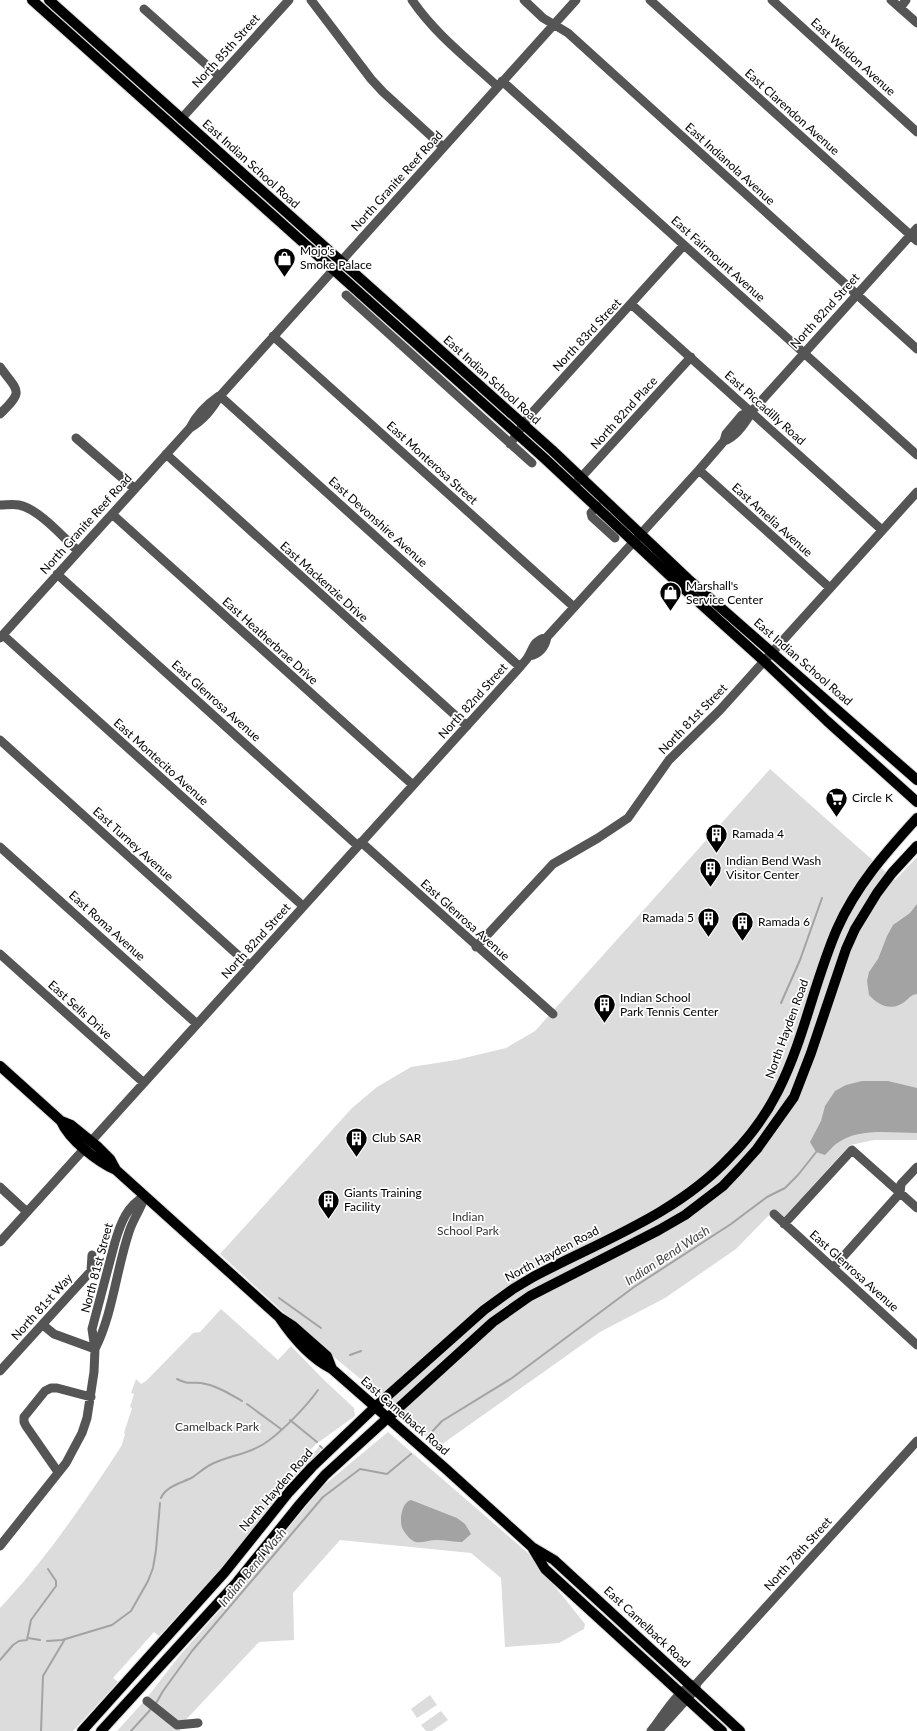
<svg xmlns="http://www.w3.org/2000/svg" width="917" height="1731" font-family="Lato,sans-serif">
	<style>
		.green { fill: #dcdcdc }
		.water { fill: #a3a3a3 }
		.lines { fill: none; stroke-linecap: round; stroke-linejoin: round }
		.stream { stroke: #a3a3a3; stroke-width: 2 }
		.major-casing { stroke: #dbdbdb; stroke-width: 12 }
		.minor { stroke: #555; stroke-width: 9 }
		.major { stroke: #000; stroke-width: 10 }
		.labels { text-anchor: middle; stroke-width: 3.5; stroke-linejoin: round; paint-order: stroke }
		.street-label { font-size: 12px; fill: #000; stroke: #fff }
		.poi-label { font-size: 12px; fill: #000; stroke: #fff; text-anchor: start }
		.park-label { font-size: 12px; fill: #333; stroke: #fff }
		.water-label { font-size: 13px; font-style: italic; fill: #444; stroke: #fff }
	</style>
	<rect width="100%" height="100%" fill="#fff"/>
	<!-- green -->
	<path class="green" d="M770,769l125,111 22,-23v283h-43l-24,5 -67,73 -9,-8 -38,39 -71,49 -65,34 -162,115 -69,-61 -53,-44 -96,-88 132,-146 25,-21 34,-20 45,-7 50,-12 29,-17z
		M221,1309l57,51 13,-14 31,32 32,30 1,8 -39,28 -24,25 -10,13 10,-7 27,-28 2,3 -30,31 -71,88 -61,67 -5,-4 -41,46 5,4 -45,49h-73v-123c46,-49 85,-106 122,-163l3,-11 -1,-1 8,-25 -2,-1 4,-13 -3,-1 5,-14 5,5 5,-3 47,-48 7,-1z
		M388,1432l140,121 57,71 -1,5 -25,14 -54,4 -4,-69 -30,-25 -131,-13 -47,53 1,47 -35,2 -79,84v5h-63l29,-32 34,-44 51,-57 92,-112z
		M430,1695l7,10 -20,13 -6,-9z
		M441,1711l7,9 -16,11h-6l-5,-6z"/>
	<!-- water -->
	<path class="water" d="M917,904v90c-8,1 -9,7 -16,10 -12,7 -24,0 -32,-9l-2,-14 2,-9 9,-13 9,-23 6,-11 17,-12z
		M862,1081h26l29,7v45c-26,0 -59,-6 -81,11 -4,3 -7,7 -11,11l-9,-3 -6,-10 11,-21 4,-15 10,-15 11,-6z
		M411,1500l46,18 8,6 6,10 -9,8c-8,0 -17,-2 -25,-2 -14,0 -21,8 -31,-6 -5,-6 -5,-9 -5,-17 1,-7 3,-15 10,-17z"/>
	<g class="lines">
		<!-- stream -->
		<path class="stream" d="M781,1003l19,-43 22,-62
			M279,1298l42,30
			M350,1355l11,-4
			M177,1379c12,6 12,3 24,4 14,2 29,11 41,18
			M247,1404l34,25
			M290,1420l27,22
			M428,1436l14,-15 70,-43 122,-91 97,-63 36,-27 18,-9 13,-13 19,-24
			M320,1446l2,2
			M161,1498c5,-12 21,-15 32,-21 6,-4 11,-9 17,-12 17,-9 35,-10 52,-20 17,-10 44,-38 56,-55
			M28,1638l12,2
			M47,1641l15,-1 50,-15 19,-14 17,-30 5,-13 3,-18 4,-47
			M0,1660l13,-15 6,-4 8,-1 4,-20 25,-34v-5l-8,-12
			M155,1705l8,-14 29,-40 131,-154 37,-28 27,5 24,-20
			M41,1731l2,-55 22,-37
			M131,1731l21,-23"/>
		<defs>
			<path id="major" d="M32,0l512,458 138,129 82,74 63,60 90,81
				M49,0l503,450 136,129 229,201
				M0,1066l61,55 10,4 27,22 12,12 6,11
				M61,1121c8,19 37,41 55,49l163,147 14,9 34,30 5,13
				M279,1317c14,21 31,41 53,52l114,100 86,78 22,13 186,171
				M533,1549l12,20 177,162
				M82,1731l143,-159 64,-80 23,-25 63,-60 109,-97 29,-21 20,-12c68,-36 144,-63 197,-120 19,-19 36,-42 48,-66 26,-51 36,-109 59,-162 19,-43 49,-77 80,-111
				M101,1731l136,-149 63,-78 25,-29 168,-153 37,-26 129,-66 26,-15 38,-29 17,-18 17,-19 37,-52 17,-44 35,-104 9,-20 22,-36 15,-20 25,-27"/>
		</defs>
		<!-- major casing -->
		<use href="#major" class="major-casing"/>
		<!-- minor -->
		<path class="minor" d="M311,0l60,79 12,13 60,55
			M412,0c23,34 56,59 85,86
			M524,0l19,18 25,15 349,316
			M650,0l267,241
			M772,0l145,132
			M891,0l26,23
			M900,8l6,-8
			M144,9l75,67
			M502,81l415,374
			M181,119l108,-119
			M346,295l186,168
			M631,304l251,226
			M273,336l301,271
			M0,367c19,26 24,23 0,47
			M220,396l300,271
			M190,428c7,-14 16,-23 29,-32
			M76,438l59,51
			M724,441c12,-4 22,-19 28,-30l165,-183
			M510,444l20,-29 154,-170
			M166,454l301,272
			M699,470l131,118
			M576,483l115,-126
			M0,505c6,0 13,-1 19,0 20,4 44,32 59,46
			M597,506l-6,7 1,4 23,21
			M112,514l301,271
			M57,574l301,272
			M3,635l300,271
			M0,638l190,-210c14,-8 22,-19 30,-32l356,-396
			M529,656c10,-2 16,-9 18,-19l152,-167 25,-29 2,-7 16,-19 10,-4
			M0,740l250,226
			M361,842l192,172
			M0,847l197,177
			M476,947l77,-83 45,-26 30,-20 41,-58 51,-50 197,-218
			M0,954l144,129
			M0,1187l27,25
			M774,1214l143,131
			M784,1224l68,-74 65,58
			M0,1242l520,-575c2,-3 6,-6 8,-10 6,-10 5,-16 19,-20
			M833,1268l67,-75 1,-9 16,-17
			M43,1325l11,9 41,15
			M95,1349c18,-36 21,-78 34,-117 4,-13 12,-23 16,-36
			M0,1371l91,-100 1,-16
			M58,1472l-32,-46 -2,-4v-5l21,-26 6,-3h6l34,9
			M0,1546l66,-83 16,-30 5,-15 7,-46 1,-23 -3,-20 23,-87c6,-20 12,-36 30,-46
			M147,1701l30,24 21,-2
			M651,1731c11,-13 27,-43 45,-47
			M658,1731l37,-41 2,-7 220,-242"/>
		<!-- major -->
		<use href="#major" class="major"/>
	</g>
	<!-- icons -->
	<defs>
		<symbol id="shop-pin" viewBox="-11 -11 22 30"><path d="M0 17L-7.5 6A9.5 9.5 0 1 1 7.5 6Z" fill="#000" stroke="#fff"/><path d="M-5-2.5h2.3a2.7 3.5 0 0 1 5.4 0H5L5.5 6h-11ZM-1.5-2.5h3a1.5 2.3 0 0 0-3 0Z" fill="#fff"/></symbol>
		<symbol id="supermarket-pin" viewBox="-11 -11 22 30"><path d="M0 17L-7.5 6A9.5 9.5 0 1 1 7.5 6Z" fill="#000" stroke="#fff"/><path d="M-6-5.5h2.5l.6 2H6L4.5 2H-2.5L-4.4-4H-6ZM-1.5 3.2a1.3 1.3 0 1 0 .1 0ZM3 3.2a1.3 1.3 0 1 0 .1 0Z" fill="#fff"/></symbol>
		<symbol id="building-pin" viewBox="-11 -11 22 30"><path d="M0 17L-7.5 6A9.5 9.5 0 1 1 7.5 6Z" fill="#000" stroke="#fff"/><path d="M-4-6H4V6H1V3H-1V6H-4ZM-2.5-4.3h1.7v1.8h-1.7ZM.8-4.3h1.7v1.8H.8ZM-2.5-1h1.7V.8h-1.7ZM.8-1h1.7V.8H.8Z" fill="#fff"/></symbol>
	</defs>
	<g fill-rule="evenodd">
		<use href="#shop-pin" x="272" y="246" width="25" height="34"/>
		<use href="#shop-pin" x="658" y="580" width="25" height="34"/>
		<use href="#supermarket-pin" x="824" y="786" width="25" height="34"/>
		<use href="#building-pin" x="704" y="822" width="25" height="34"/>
		<use href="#building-pin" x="698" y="856" width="25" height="34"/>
		<use href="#building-pin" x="696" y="906" width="25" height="34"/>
		<use href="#building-pin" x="730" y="910" width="25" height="34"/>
		<use href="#building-pin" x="592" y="992" width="25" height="34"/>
		<use href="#building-pin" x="344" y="1126" width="25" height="34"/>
		<use href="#building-pin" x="316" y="1188" width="25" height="34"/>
	</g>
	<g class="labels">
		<!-- street labels -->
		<g class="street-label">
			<text transform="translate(226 51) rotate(-48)" y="4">North 85th Street</text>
			<text transform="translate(853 57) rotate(42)" y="4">East Weldon Avenue</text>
			<text transform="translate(792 112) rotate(42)" y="4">East Clarendon Avenue</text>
			<text transform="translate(251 164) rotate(42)" y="4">East Indian School Road</text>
			<text transform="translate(730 164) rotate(42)" y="4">East Indianola Avenue</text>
			<text transform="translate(397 181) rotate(-48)" y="4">North Granite Reef Road</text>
			<text transform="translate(718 259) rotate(42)" y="4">East Fairmount Avenue</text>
			<text transform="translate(825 311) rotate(-48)" y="4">North 82nd Street</text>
			<text transform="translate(587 335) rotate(-47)" y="4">North 83rd Street</text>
			<text transform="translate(492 380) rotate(42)" y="4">East Indian School Road</text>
			<text transform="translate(765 408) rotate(42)" y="4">East Piccadilly Road</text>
			<text transform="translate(624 413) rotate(-48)" y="4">North 82nd Place</text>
			<text transform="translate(432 463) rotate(42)" y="4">East Monterosa Street</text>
			<text transform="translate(772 520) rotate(42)" y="4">East Amelia Avenue</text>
			<text transform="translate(378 522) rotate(42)" y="4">East Devonshire Avenue</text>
			<text transform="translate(86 524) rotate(-48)" y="4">North Granite Reef Road</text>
			<text transform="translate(324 582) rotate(42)" y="4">East Mackenzie Drive</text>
			<text transform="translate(270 641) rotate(42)" y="4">East Heatherbrae Drive</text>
			<text transform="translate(803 662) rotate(41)" y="4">East Indian School Road</text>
			<text transform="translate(216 701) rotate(42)" y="4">East Glenrosa Avenue</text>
			<text transform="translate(473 701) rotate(-48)" y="4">North 82nd Street</text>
			<text transform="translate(693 719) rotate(-46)" y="4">North 81st Street</text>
			<text transform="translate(161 762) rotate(42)" y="4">East Montecito Avenue</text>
			<text transform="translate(133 844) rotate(42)" y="4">East Turney Avenue</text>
			<text transform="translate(465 920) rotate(42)" y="4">East Glenrosa Avenue</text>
			<text transform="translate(107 926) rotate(42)" y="4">East Roma Avenue</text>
			<text transform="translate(256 941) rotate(-48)" y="4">North 82nd Street</text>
			<text transform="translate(80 1010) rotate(42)" y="4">East Sells Drive</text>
			<text transform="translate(787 1029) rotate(-70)" y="4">North Hayden Road</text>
			<text transform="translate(552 1254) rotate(-28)" y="4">North Hayden Road</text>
			<text transform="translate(97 1268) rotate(-75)" y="4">North 81st Street</text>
			<text transform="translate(854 1271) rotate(42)" y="4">East Glenrosa Avenue</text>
			<text transform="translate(42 1307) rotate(-48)" y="4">North 81st Way</text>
			<text transform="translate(405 1416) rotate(41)" y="4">East Camelback Road</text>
			<text transform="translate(276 1490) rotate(-49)" y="4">North Hayden Road</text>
			<text transform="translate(798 1554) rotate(-48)" y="4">North 78th Street</text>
			<text transform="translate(647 1627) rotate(43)" y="4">East Camelback Road</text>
		</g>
		<!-- poi labels -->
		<g class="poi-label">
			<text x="300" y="255">Mojo's<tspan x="300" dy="14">Smoke Palace</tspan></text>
			<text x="686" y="590">Marshall's<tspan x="686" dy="14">Service Center</tspan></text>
			<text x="852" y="802">Circle K</text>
			<text x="732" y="838">Ramada 4</text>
			<text x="726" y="865">Indian Bend Wash<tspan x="726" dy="14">Visitor Center</tspan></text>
			<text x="694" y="922" text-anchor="end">Ramada 5</text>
			<text x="758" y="926">Ramada 6</text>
			<text x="620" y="1002">Indian School<tspan x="620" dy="14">Park Tennis Center</tspan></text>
			<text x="372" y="1142">Club SAR</text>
			<text x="344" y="1197">Giants Training<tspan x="344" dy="14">Facility</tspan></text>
		</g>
		<!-- park labels -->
		<g class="park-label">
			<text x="468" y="1221">Indian<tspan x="468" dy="14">School Park</tspan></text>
			<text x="217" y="1431">Camelback Park</text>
		</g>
		<!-- water labels -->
		<g class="water-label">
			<text transform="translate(667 1255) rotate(-33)" y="5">Indian Bend Wash</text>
			<text transform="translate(252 1567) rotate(-50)" y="5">Indian Bend Wash</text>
		</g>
	</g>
</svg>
